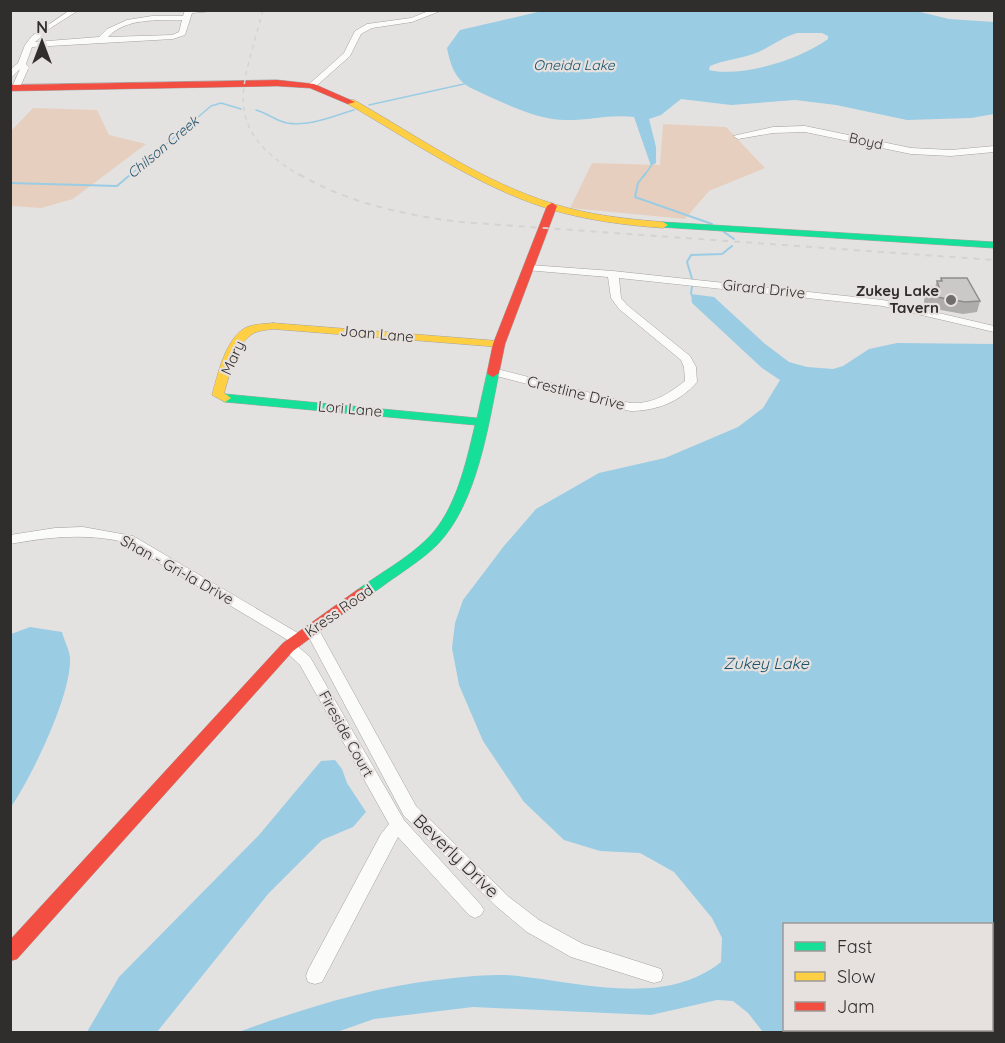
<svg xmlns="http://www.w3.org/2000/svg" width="1005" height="1043" font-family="Quicksand,sans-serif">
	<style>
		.green { fill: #e6cfbf }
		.water { fill: #9acce4; fill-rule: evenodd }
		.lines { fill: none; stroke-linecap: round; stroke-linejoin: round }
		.stream-far1 { stroke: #9acce4; stroke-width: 1.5 }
		.stream { stroke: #9acce4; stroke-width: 2 }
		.street-casing { stroke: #a4a2a0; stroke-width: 1 }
		.fast-casing { stroke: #a4a2a0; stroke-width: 1 }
		.slow-casing { stroke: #a4a2a0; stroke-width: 1 }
		.jam-casing { stroke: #a4a2a0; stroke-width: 1 }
		.street { fill: #fbfbfa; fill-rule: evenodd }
		.fast { fill: #16e098; fill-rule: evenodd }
		.slow { fill: #ffcf43; fill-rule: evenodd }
		.jam { fill: #f24e42; fill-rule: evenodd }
		.rail-far1 { stroke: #d4d3d2; stroke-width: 1.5; stroke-dasharray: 4.5 4.5; stroke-linecap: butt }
		.rail { stroke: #d4d3d2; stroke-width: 2; stroke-dasharray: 6 6; stroke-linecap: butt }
		.wall { fill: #afadac }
		.building { fill: #cbc9c8; stroke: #8e8d8c; stroke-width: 1.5 }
		.poi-dot { fill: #6f6d6c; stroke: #e6e1de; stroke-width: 2 }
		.labels { text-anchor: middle; stroke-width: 4.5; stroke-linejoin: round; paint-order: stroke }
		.far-water-label { font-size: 14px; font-style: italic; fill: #18526a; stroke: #e6e1de }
		.far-street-label { font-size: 14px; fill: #302e2d; stroke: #e6e1de }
		.street-label { font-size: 15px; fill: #302e2d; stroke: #e6e1de }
		.poi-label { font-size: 15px; font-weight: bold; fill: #302e2d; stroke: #e6e1de; text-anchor: end }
		.water-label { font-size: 16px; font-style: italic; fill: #18526a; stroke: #e6e1de }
		.near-street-label { font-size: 18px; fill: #302e2d; stroke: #e6e1de }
	</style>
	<rect width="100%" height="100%" fill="#e4e2e0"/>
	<!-- green -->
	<path class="green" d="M33,108l64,2 12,25 37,9 -73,55 -32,9 -30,-2v-75z
		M663,124l63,3 39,41 -56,23 -24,28 -115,-11 22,-45 68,2z"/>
	<!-- water -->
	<path class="water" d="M542,11l370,-1 37,9 45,3v92l-23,4 -64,2 -71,-15 -41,-5 -64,5 -50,-6 -20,16 -12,4 7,28v16l-5,3 -17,-49c-23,-3 -44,3 -66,3 -31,1 -71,-20 -99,-33 -14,-8 -19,-23 -22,-39l13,-18zM797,33h25l6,3v3c-27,20 -86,39 -119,31l1,-4c14,-6 28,-7 43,-12 15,-5 29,-17 44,-21z
		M691,294l23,3 50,46 25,19 18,5 26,2 10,-3 26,-17 28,-6 97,1v688h-231l-15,-19 -15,-12 -16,-1 -66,15 -178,-8 -99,12 -37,13h-99c65,-23 130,-44 198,-52 26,-3 56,-7 82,-4 65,7 147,31 203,-14l1,-24 -10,-20 -38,-46 -34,-19 -40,-2 -36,-11 -40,-38 -41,-61 -24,-56 -7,-37 3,-25 8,-23 41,-54 32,-37 63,-36 66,-15 73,-31 25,-19 17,-28 -18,-12 -70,-65zM784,924h208v106h-208z
		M30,627l32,5c2,8 8,19 8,27 1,37 -38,117 -59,148v-173z
		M335,760l7,9 5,14 19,29 -13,15 -31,13 -54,54 -111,138h-70l32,-55 140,-142 62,-74z"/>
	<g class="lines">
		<!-- stream-far1 -->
		<path class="stream-far1" d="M369,105l95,-21
			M256,110c11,3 20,11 31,13 23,4 46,-7 67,-13
			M129,176l82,-70 10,-3 20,6
			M644,176l7,-10"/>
		<!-- stream -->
		<path class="stream" d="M645,174l-7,9 -3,14 77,27
			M10,183l107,3 14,-12
			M724,232l10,7
			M693,282l-6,-20 4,-7 31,-1 10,-8
			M691,294l1,-8"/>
		<defs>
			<path id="street" d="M70,10h9l-27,17 -17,15 64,-5 8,-8 20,-9 25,-4h31l2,-6h38l-31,3 -7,22 -12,4 -141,8 -6,17 3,3 -9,20 -7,2 -1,-2 8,-18 -10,10v-9l8,-7 7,-18 7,-9zM182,20l-3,12 -7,3 -64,2c19,-20 49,-16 74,-17z
				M431,10h12l-31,12 -40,6 -11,6 -11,22 -36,32 -7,-2 37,-33 11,-22 12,-7 44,-6z
				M805,126l106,22 40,2 43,-4v6l-43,4 -40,-2 -106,-22 -32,1 -35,6 -5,-3 40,-9z
				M530,265l83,6 270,29 111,26v6l-111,-26 -264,-28 2,20 6,7 63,51 6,11 1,15c-17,20 -41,29 -67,29l-141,-37 -2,-2 6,-4 137,35c23,1 37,-8 55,-22l-1,-14 -3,-7 -62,-51 -8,-11 -3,-21 -82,-7 -1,-2z
				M83,527l50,9 170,100 2,4 -2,4h-8l15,13 94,163 77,85 3,5 -3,5 -6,3 -6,-3 -71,-78 -76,145 -7,2 -7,-2 -2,-6 2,-6 73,-136 8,-10 -89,-159 -19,-18 2,-4 8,-1 -167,-100c-39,-9 -75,-5 -114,2v-9l45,-7z
				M312,625l5,1 2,4 97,176 93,91 30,23 44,24 78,25 2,6 -2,6 -7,2 -83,-26 -44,-25 -30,-25 -93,-91 -99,-186 2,-4z"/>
			<path id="fast" d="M663,222l331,20v6l-335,-21 -1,-2z
				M493,369l6,4c-11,54 -22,131 -62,172 -12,12 -26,21 -40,31 -11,7 -23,18 -35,22l-7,-5 2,-3c23,-17 50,-31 71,-52 28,-28 38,-75 47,-113l-250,-23 -6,-4 6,-4 252,24 10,-45z"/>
			<path id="slow" d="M348,100h6c65,37 128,82 200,104 35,11 72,15 109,18l5,3 -5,3c-40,-3 -79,-8 -117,-20 -71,-23 -134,-67 -198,-104z
				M273,323l226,18 6,3 -6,3 -226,-18c-6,1 -13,1 -19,4 -19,10 -24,42 -30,60l7,5 -6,4 -13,-7c6,-21 13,-55 33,-67 8,-4 19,-4 28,-5z"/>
			<path id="jam" d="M277,80l37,4 41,18 -7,2 -38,-16 -33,-2 -267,5v-6z
				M552,203l5,3 -52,138 -6,29 -6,4 -4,-2 -2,-2 6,-29 54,-138z
				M362,588l7,5 -2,3 -74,55 -276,308 -7,2v-21l273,-297 74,-53z"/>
		</defs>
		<!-- street casing -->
		<use href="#street" class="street-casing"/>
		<!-- fast casing -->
		<use href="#fast" class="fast-casing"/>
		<!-- slow casing -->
		<use href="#slow" class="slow-casing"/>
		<!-- jam casing -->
		<use href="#jam" class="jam-casing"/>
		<!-- street -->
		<use href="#street" class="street"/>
		<!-- fast -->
		<use href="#fast" class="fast"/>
		<!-- slow -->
		<use href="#slow" class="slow"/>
		<!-- jam -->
		<use href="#jam" class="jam"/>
		<!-- rail-far1 -->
		<path class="rail-far1" d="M263,10c-20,78 -45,117 38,166"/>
		<!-- rail -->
		<path class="rail" d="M299,174c48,29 106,41 161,48l534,38"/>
	</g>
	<!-- wall -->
	<path class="wall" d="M941,278l39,23 -3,11 -14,2 -39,-7v-6l2,-12h7v-2h2l2,-6h3z"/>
	<!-- building -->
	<path class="building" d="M941,278h26l13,23 -15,1 -39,-7v-6h9l-2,-2h6l-2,-6h5z"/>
	<!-- markers -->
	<circle class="poi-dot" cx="951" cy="300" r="6"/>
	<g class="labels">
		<!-- far-water labels -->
		<g class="far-water-label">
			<text x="574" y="70">Oneida Lake</text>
			<text transform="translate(163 147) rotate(-40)" y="5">Chilson Creek</text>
		</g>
		<!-- far-street labels -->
		<g class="far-street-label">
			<text transform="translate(866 141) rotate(13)" y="5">Boyd</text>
		</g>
		<!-- street labels -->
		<g class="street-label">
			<text transform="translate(764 289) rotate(6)" y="5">Girard Drive</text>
			<text transform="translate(377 334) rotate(5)" y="5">Joan Lane</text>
			<text transform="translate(233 358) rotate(-65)" y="5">Mary</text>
			<text transform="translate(576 393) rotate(14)" y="5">Crestline Drive</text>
			<text transform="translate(350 409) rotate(5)" y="5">Lori Lane</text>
			<text transform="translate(177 570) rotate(29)" y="5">Shan - Gri-la Drive</text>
			<text transform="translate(339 611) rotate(-35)" y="5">Kress Road</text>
			<text transform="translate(346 734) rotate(61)" y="5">Fireside Court</text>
		</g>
		<!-- poi labels -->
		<g class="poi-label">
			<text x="939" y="296">Zukey Lake<tspan x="939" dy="17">Tavern</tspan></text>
		</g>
		<!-- water labels -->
		<g class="water-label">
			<text x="766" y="669">Zukey Lake</text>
		</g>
		<!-- near-street labels -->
		<g class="near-street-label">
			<text transform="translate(456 856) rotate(44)" y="6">Beverly Drive</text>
		</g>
	</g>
	<!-- border -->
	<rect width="1005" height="1043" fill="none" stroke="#302e2d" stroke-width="24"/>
	<!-- legend -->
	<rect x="783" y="923" width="210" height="108" fill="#e6e1de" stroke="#9d9997" stroke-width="1.5"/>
	<rect x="795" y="942" width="30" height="9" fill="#16e098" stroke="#9d9997" stroke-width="1.5"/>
	<text x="837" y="953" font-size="18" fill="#302e2d">Fast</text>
	<rect x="795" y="972" width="30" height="9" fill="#ffcf43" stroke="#9d9997" stroke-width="1.5"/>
	<text x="837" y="983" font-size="18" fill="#302e2d">Slow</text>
	<rect x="795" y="1002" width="30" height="9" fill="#f24e42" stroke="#9d9997" stroke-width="1.5"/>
	<text x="837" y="1013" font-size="18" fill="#302e2d">Jam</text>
	<!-- north arrow -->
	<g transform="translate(42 42)" stroke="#e6e1de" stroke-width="4.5" paint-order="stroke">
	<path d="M0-4.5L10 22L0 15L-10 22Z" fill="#302e2d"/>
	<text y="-9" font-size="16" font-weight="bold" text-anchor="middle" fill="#302e2d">N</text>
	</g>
</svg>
